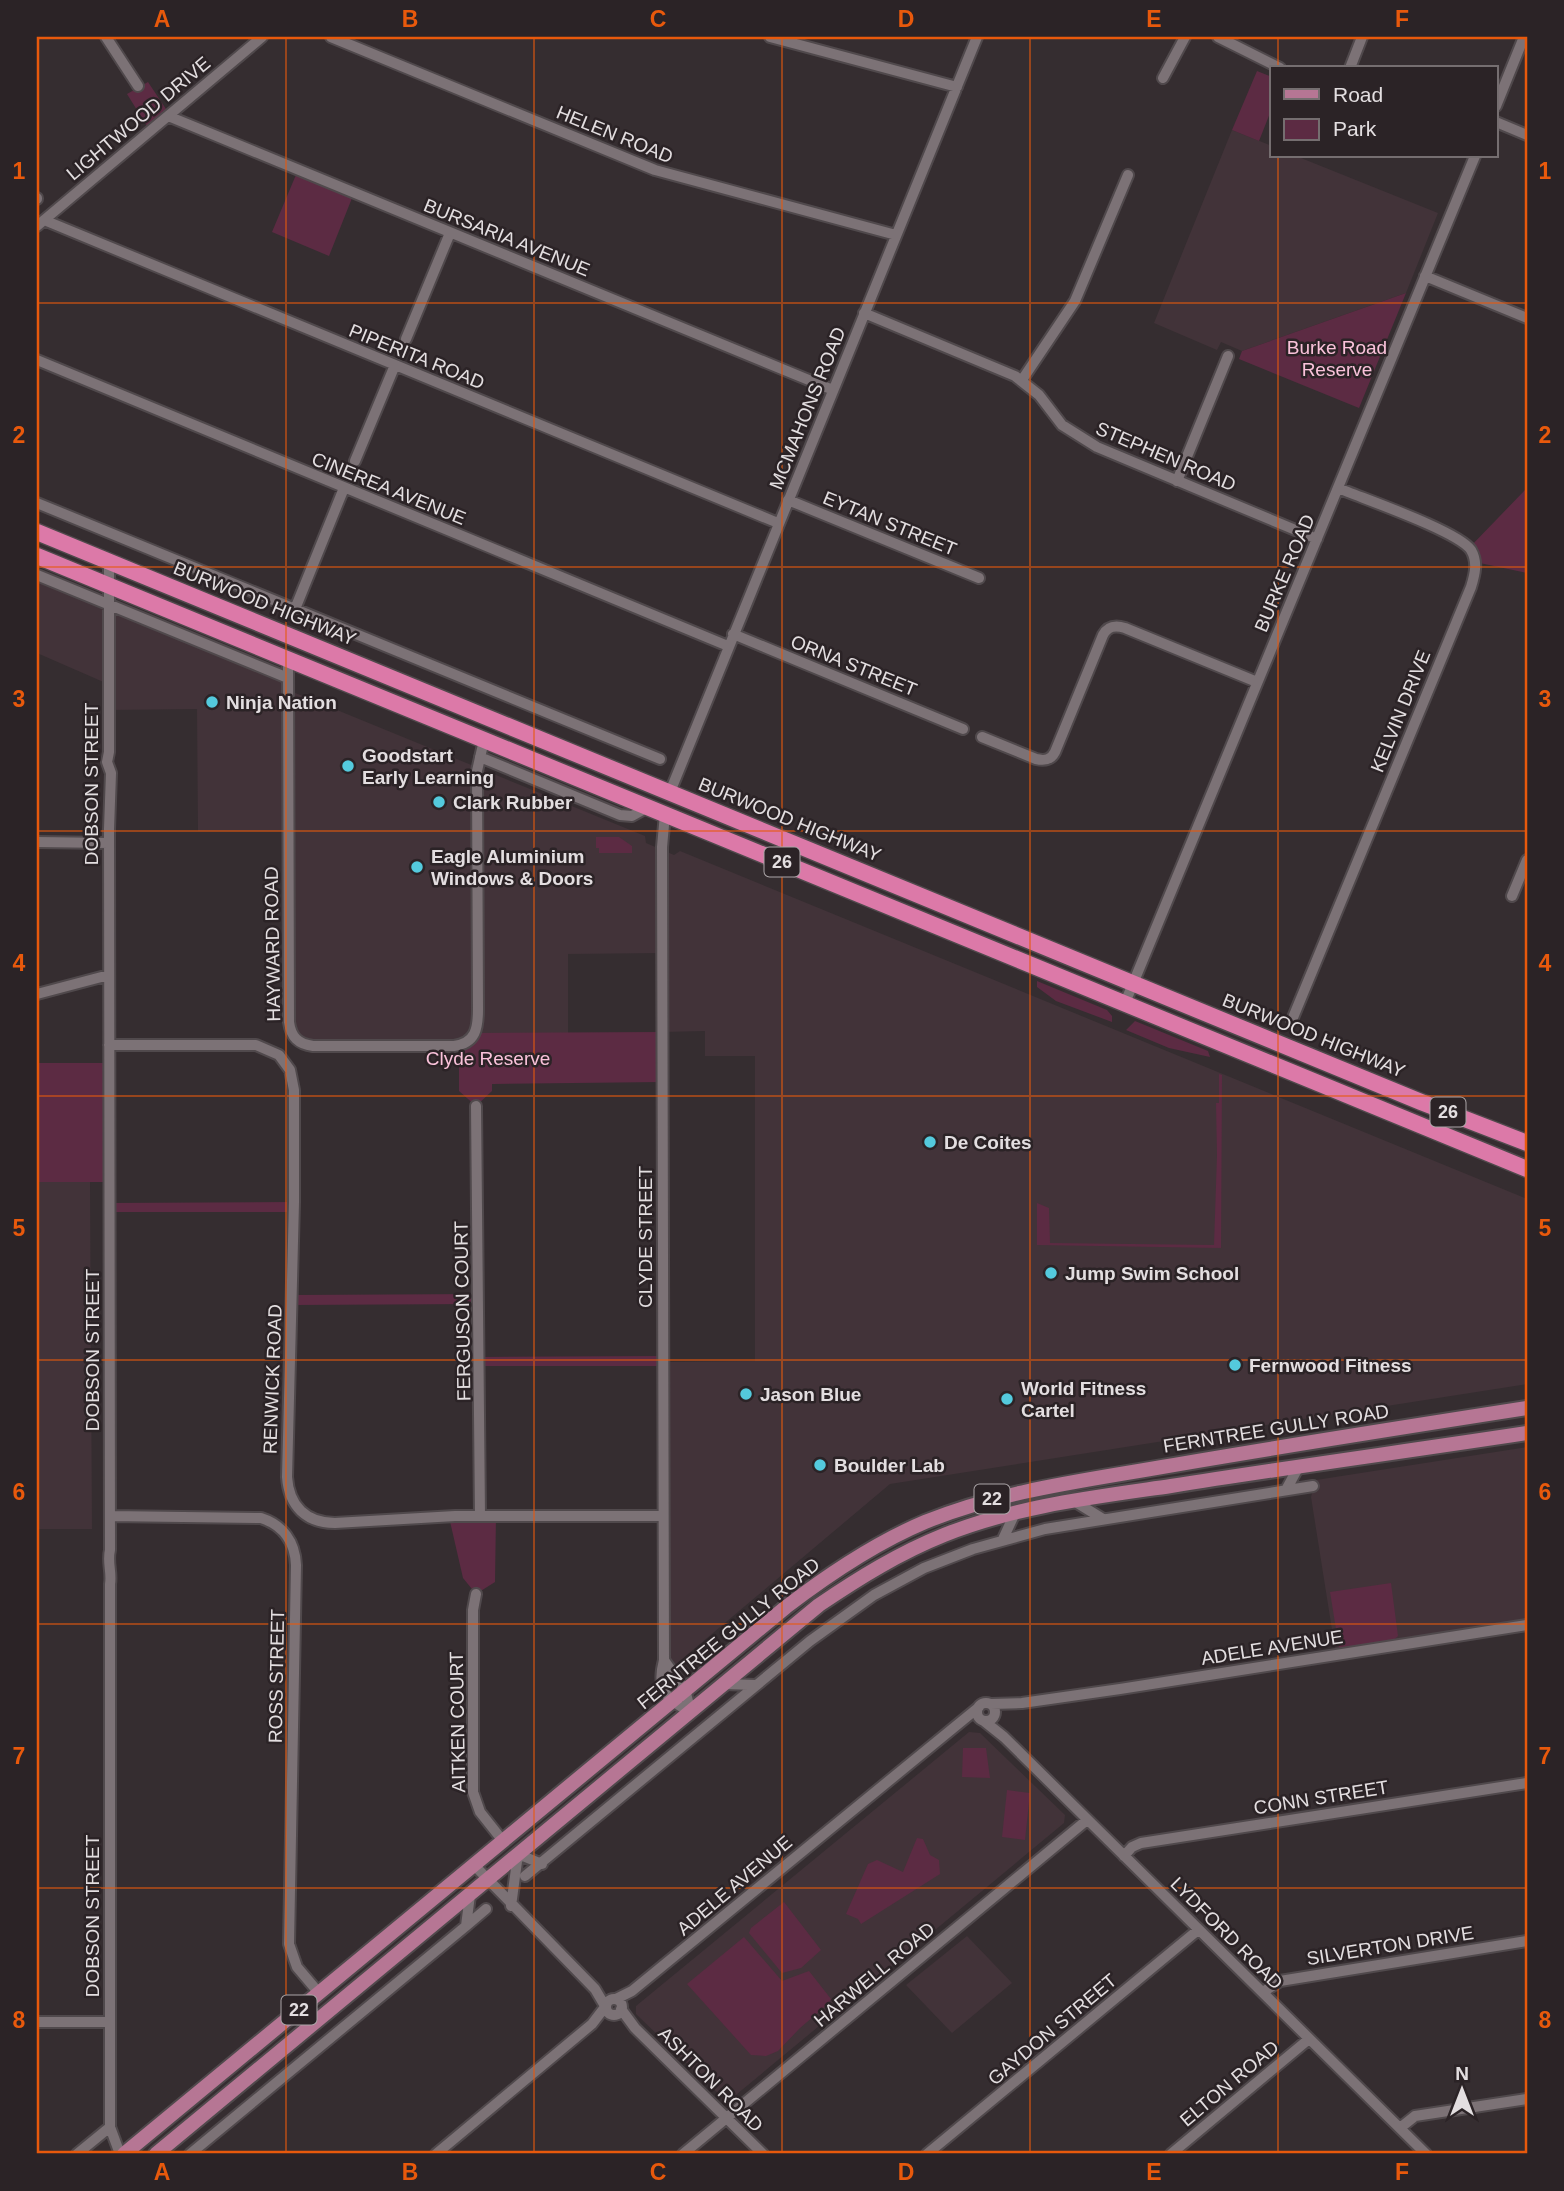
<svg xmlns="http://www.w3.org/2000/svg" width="1564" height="2191" font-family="Arial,sans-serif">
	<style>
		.built { fill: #423339 }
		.green { fill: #5c2b43 }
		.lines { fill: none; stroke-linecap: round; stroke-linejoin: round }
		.minor-casing { stroke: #50494c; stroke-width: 14 }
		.major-casing { stroke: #50494c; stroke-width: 18 }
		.highway-casing { stroke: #50494c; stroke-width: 19 }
		.minor { stroke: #7c7276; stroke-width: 10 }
		.major { stroke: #b67694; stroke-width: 14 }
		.highway { stroke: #dc79a8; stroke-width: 16 }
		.grid { fill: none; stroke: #e8590c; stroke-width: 2; stroke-opacity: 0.55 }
		.poi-dot { fill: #54cadd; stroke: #2b2326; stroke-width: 2.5 }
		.labels { text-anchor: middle; stroke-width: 5; stroke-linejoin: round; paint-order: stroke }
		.shield { fill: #2b2326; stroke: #aca6a8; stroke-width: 2 }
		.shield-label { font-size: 18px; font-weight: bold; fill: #e3dee0 }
		.street-label { font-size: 19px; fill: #e3dee0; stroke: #2b2326 }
		.park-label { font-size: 19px; fill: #fac2da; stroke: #2b2326 }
		.poi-label { font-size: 19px; font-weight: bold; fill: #e3dee0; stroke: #2b2326; text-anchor: start }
		.neatline { fill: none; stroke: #e8590c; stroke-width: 2.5 }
		.grid-label { font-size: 23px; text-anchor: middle; font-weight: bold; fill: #e8590c }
	</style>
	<rect width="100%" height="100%" fill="#352d30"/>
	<!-- built -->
	<path class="built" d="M1232,130l40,16v10h24l142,57 -32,80 -164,58 -21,-9 -4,8 -63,-27z
		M37,575l251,103v12l357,146 1,7 28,12 6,-4 847,348v185l-637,100 -221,186 -6,-308 92,-1v-305h-50v-25l-43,1v-79l-94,1v79h-92l-9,9 -154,4 -21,-12 -4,-203h-90l-1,-122 -88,1 -1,-26 -71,-31z
		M37,1182h53l2,347h-55z
		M1527,1447v178l-191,30 -25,-158 5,-17z
		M969,1732l11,1 85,82 -1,8 -333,276h-7l-88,-85v-8z
		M967,1936l45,47 -60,50 -46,-48z"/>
	<!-- green -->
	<path class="green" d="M1257,71l15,6v31l-13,33 -27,-11z
		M148,82l22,33 -20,16 -23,-37z
		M298,170l56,23 -25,63 -57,-24z
		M1406,293l-47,115 -120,-49 3,-8z
		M1527,488v85l-52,-11 -6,-14z
		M596,837h23l13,9v7h-33v-5h-3z
		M1037,981l70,29 5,6v6l-56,-21 -19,-14z
		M1135,1021l73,30 2,6 -41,-9 -43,-18z
		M662,1032v50l-170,2v7l-16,15 -17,-15v-45l17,-13z
		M37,1063h72l1,119h-73z
		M1219,1074l3,1 -1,173 -184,-3v-42l12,5 1,35 164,2 3,-90 -1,-52h3z
		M294,1202v10h-184v-9z
		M479,1294v10l-187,1v-10z
		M663,1356v10h-183v-9z
		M496,1516l-1,66 -19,12 -13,-16 -14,-61z
		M1391,1583l7,53 -12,11 -46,7 -10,-62z
		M963,1748h23l4,30 -28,-1z
		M1007,1790l23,3 -5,47 -23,-3z
		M917,1838l6,1 7,16 9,5 1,14 -79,50 -3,-5 -12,-5 22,-50 9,-4 26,12z
		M784,1902l37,48 -20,18 -19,5 -33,-40 2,-5z
		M744,1937l38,44 27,-10 22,28 -3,5 -28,24 -22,23 -12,5 -15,-1 -64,-71z"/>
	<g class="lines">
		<defs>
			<path id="minor" d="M106,37l32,49
				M331,37l324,133 241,65
				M770,37l187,50
				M1218,37l62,31
				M1350,68l12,-31
				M1163,78l22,-41
				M1496,106l28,-69
				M168,116l665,274
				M1496,122l31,13
				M37,198v1
				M44,220l734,303
				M37,226l225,-189
				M1425,276l102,42
				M864,313l151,63 24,19 23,30 35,22 220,92
				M406,339l44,-106
				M37,360l691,286
				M1022,380l53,-79 53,-126
				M355,461l40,-96
				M1177,481l51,-125
				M788,500l191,78
				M37,503l623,256
				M109,562v190l-2,10 4,11 -2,56 1,721c-3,12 2,22 0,34v543l10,27
				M37,575l251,103
				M295,609l49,-121
				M733,634l230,95
				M288,659l1,363c2,15 9,22 24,24h141c22,-3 24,-18 24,-37l-1,-238 7,-31
				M982,737l54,22c9,2 15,1 19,-7l48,-117c5,-9 12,-10 22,-7l132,54
				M480,757l140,58 12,1 16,-9
				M670,792l307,-755
				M665,814l-3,33 2,813c-8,30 2,40 27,52
				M37,842l72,1
				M1512,896l15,-36
				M37,994l72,-19
				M1125,1003l350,-847
				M1292,1020l179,-433c4,-13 7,-25 0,-37 -13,-19 -107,-51 -133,-62
				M109,1045h147l23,10 11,15 4,20v112l-7,275c2,29 19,46 48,46l120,-7h208
				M476,1106l4,410
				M1286,1490l13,-24
				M1074,1501l29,18
				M110,1516l151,2c22,7 34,24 35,47l-7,379 8,23 22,26
				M1003,1539l12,-26
				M476,1594l-3,16v182l7,20 23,29
				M664,1660l21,30 6,22
				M724,1684l32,1
				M977 1712a9 9 0 1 1 18 0a9 9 0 1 1-18 0Z
				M991,1704l31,-1 98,-14 407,-64
				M984,1721l20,16 422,417
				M1124,1856l8,-9 9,-4 386,-60
				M474,1865l121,124 10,17
				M525,1876l285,-235 64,-46 50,-27 49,-19 72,-20 268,-43
				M511,1906l7,-52 24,10
				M466,1926l20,-17
				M1263,1992l17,-11 247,-40
				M606 2007a8 8 0 1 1 16 0a8 8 0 1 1-16 0Z
				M616,1999l16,-8 347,-284
				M621,2009l14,19 128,126
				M37,2022h73
				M1400,2128l15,-12 112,-17
				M77,2154l33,-27
				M190,2154l276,-228 4,-31
				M436,2154l156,-130 13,-17
				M683,2154l404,-334
				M927,2154l271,-224
				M1171,2154l138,-115"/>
			<path id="major" d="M124,2154l662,-547c43,-33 89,-64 139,-85 76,-31 157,-41 237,-55 121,-21 243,-40 365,-59
				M156,2154l663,-549c40,-27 80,-52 125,-70 72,-29 151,-38 227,-49 119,-19 238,-35 356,-53"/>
			<path id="highway" d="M37,532l1384,570 106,41
				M37,556l1490,613"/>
		</defs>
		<!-- minor casing -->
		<use href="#minor" class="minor-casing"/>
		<!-- major casing -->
		<use href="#major" class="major-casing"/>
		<!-- highway casing -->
		<use href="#highway" class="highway-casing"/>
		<!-- minor -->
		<use href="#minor" class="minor"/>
		<!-- major -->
		<use href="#major" class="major"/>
		<!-- highway -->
		<use href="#highway" class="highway"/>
	</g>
	<!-- grid -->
	<path class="grid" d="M286,37v2117M534,37v2117M782,37v2117M1030,37v2117M1278,37v31M1278,156v1998M37,303h1490M37,567h1490M37,831h1490M37,1096h1490M37,1360h1490M37,1624h1490M37,1888h1490"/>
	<!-- markers -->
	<g class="poi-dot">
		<circle cx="212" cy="702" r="7"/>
		<circle cx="348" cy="766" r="7"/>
		<circle cx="439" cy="802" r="7"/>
		<circle cx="417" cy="867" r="7"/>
		<circle cx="930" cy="1142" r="7"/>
		<circle cx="1051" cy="1273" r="7"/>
		<circle cx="1235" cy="1365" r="7"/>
		<circle cx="746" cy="1394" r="7"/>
		<circle cx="1007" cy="1399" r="7"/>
		<circle cx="820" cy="1465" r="7"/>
	</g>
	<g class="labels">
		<!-- shield labels -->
		<g class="shield">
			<rect x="764.5" y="847.5" width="35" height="29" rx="5"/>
			<rect x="1430.5" y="1097.5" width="35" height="29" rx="5"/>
			<rect x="974.5" y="1484.5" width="35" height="29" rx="5"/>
			<rect x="281.5" y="1995.5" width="35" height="29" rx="5"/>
		</g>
		<g class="shield-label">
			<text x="782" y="868">26</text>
			<text x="1448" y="1118">26</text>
			<text x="992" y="1505">22</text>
			<text x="299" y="2016">22</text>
		</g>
		<!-- street labels -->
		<g class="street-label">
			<text transform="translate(138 118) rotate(-40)" y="7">LIGHTWOOD DRIVE</text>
			<text transform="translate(615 134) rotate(22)" y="7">HELEN ROAD</text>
			<text transform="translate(507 237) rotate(22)" y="7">BURSARIA AVENUE</text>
			<text transform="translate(417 356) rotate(22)" y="7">PIPERITA ROAD</text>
			<text transform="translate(807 408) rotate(-68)" y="7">MCMAHONS ROAD</text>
			<text transform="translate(1166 456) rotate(23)" y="7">STEPHEN ROAD</text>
			<text transform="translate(389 488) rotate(22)" y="7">CINEREA AVENUE</text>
			<text transform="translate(890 523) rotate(22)" y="7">EYTAN STREET</text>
			<text transform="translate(1284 573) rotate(-67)" y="7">BURKE ROAD</text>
			<text transform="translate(265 603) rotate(22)" y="7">BURWOOD HIGHWAY</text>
			<text transform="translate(854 665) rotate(22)" y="7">ORNA STREET</text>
			<text transform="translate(1400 711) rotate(-68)" y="7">KELVIN DRIVE</text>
			<text transform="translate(91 784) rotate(-90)" y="7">DOBSON STREET</text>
			<text transform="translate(790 819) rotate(22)" y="7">BURWOOD HIGHWAY</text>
			<text transform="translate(272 944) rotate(-91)" y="7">HAYWARD ROAD</text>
			<text transform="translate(1314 1035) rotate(22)" y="7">BURWOOD HIGHWAY</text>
			<text transform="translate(645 1237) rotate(-90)" y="7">CLYDE STREET</text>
			<text transform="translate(462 1311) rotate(-91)" y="7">FERGUSON COURT</text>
			<text transform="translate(92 1350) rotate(-90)" y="7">DOBSON STREET</text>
			<text transform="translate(272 1379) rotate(-88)" y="7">RENWICK ROAD</text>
			<text transform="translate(1276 1428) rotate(-9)" y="7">FERNTREE GULLY ROAD</text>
			<text transform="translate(728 1633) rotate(-39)" y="7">FERNTREE GULLY ROAD</text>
			<text transform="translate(1272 1647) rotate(-9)" y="7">ADELE AVENUE</text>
			<text transform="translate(276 1676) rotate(-89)" y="7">ROSS STREET</text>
			<text transform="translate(457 1722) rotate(-91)" y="7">AITKEN COURT</text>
			<text transform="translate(1321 1797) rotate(-9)" y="7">CONN STREET</text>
			<text transform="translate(734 1885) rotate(-40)" y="7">ADELE AVENUE</text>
			<text transform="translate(92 1916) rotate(-90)" y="7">DOBSON STREET</text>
			<text transform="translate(1227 1933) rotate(45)" y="7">LYDFORD ROAD</text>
			<text transform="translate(1390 1945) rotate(-9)" y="7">SILVERTON DRIVE</text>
			<text transform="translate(874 1974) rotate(-40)" y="7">HARWELL ROAD</text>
			<text transform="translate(1052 2029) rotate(-40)" y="7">GAYDON STREET</text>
			<text transform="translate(711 2079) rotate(45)" y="7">ASHTON ROAD</text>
			<text transform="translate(1229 2083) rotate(-40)" y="7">ELTON ROAD</text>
		</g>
		<!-- park labels -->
		<g class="park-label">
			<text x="1337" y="354">Burke Road<tspan x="1337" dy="22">Reserve</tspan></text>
			<text x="488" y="1065">Clyde Reserve</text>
		</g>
		<!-- poi labels -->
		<g class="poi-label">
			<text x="226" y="709">Ninja Nation</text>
			<text x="362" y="762">Goodstart<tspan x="362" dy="22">Early Learning</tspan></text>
			<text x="453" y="809">Clark Rubber</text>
			<text x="431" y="863">Eagle Aluminium<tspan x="431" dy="22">Windows &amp; Doors</tspan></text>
			<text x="944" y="1149">De Coites</text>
			<text x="1065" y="1280">Jump Swim School</text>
			<text x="1249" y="1372">Fernwood Fitness</text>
			<text x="1021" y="1395">World Fitness<tspan x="1021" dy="22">Cartel</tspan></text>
			<text x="760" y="1401">Jason Blue</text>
			<text x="834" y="1472">Boulder Lab</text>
		</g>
	</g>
	<!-- border -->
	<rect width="1564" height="2191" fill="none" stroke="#2b2326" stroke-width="77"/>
	<!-- legend -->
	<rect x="1270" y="66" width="228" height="91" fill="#2b2326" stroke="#756e70" stroke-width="2"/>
	<rect x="1284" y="89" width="35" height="10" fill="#b67694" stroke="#756e70" stroke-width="2"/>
	<text x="1333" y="102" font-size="21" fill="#e3dee0">Road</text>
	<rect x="1284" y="119" width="35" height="21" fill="#5c2b43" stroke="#756e70" stroke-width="2"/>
	<text x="1333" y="136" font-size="21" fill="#e3dee0">Park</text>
	<!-- north arrow -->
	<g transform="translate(1462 2090)" stroke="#2b2326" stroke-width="5" paint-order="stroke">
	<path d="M0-5L12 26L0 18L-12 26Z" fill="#e3dee0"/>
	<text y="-10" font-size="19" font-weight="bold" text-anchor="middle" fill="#e3dee0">N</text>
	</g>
	<rect x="38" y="38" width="1488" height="2114" class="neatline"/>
	<g class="grid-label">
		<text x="162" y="27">A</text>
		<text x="410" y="27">B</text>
		<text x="658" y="27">C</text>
		<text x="906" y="27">D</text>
		<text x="1154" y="27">E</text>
		<text x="1402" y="27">F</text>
		<text x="19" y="179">1</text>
		<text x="1545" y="179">1</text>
		<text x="19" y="443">2</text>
		<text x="1545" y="443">2</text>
		<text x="19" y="707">3</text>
		<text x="1545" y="707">3</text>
		<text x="19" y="971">4</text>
		<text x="1545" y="971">4</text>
		<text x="19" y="1236">5</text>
		<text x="1545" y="1236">5</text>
		<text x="19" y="1500">6</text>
		<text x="1545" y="1500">6</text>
		<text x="19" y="1764">7</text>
		<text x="1545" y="1764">7</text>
		<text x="19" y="2028">8</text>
		<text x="1545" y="2028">8</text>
		<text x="162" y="2180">A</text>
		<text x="410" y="2180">B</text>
		<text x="658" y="2180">C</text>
		<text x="906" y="2180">D</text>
		<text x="1154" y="2180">E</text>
		<text x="1402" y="2180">F</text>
	</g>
</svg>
